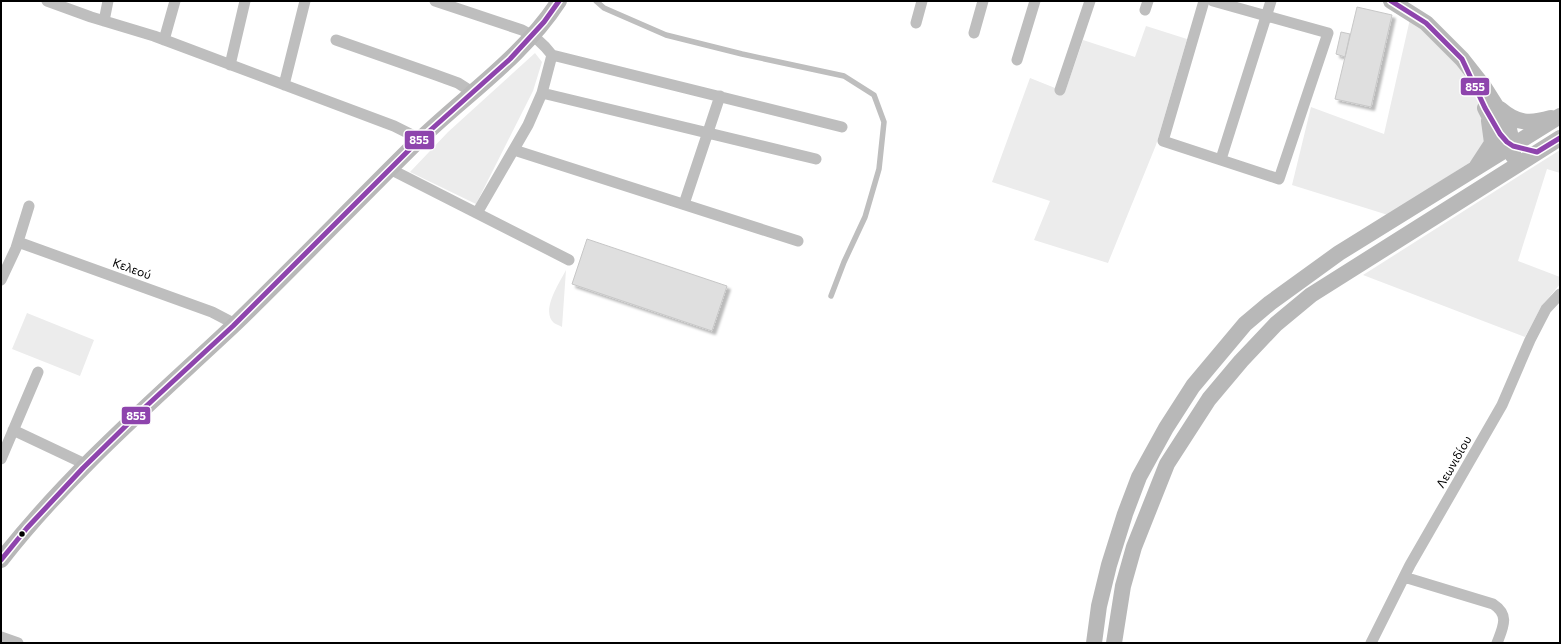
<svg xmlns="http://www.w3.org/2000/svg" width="1561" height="644" font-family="Commissioner,sans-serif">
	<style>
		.green { fill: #ececec }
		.building { fill: #dfdfdf; stroke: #c7c7c7; filter: url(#shadow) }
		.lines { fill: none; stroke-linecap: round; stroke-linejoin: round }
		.lane { stroke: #bebebe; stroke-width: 5.5 }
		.street { stroke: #bebebe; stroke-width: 11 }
		.secondary { stroke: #b8b8b8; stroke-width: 16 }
		.bus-1-casing { stroke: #fff; stroke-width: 8 }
		.bus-1 { stroke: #8e44ad; stroke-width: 5 }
		.bus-dot { fill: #000; stroke: #fff; stroke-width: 1.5 }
		.labels { text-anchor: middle; stroke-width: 3; stroke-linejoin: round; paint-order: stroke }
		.street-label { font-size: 12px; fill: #000; stroke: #fff }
		.line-badge { stroke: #fff; stroke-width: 1.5 }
		.badge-label { font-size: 11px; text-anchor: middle; font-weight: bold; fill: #fff }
	</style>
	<defs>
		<filter id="shadow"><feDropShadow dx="3.5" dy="3.5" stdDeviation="1" flood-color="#0004"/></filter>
	</defs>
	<rect width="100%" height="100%" fill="#fff"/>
	<!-- green -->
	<path class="green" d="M1410,19l27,20 23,26 22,39 5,36 -15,21 -84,54 -96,-30 19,-78 73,27z
		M1146,26l41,13 -31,106 -48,118 -74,-23 16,-39 -58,-19 38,-104 35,14 18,-52 52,17z
		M535,53l7,9 -9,29 -57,113 -66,-32 38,-40z
		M1560,150v23l-13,-4 -29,92 42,16v7l-19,23 -16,30 -162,-62z
		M566,270l-4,57c-2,-1 -6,-3 -8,-4 -14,-12 6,-41 12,-53z
		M27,313l67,27 -14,36 -68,-27z"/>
	<!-- building -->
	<path class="building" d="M1357,7l35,8 -21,92 -36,-8z
		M1341,32l9,2 -5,23 -9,-3z
		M587,239l140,47 -15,45 -140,-47z"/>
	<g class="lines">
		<!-- lane -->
		<path class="lane" d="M596,1l8,7 62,27 76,19 102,22 30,19 10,27 -5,47 -14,48 -21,45 -13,34"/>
		<!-- street -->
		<path class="street" d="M47,1l44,16 63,19 240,90 26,13
			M435,1l87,29c13,6 21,13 30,25l-10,38 -14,32 -51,88
			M1204,1l-41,140 116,38 49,-146 -115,-32
			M1145,10l3,-9
			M104,21l4,-20
			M916,23l6,-22
			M974,33l9,-32
			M164,40l11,-39
			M336,40l100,35 22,8 14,9
			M552,55l290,72
			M1017,60l18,-59
			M230,65l15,-64
			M284,85l21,-84
			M1060,90l30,-89
			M542,93l274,66
			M514,150l284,91
			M1221,159l50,-158
			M390,169l179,91
			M684,204l36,-108
			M18,242l194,70 23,12
			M1,280l15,-32 13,-42
			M13,430l72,34
			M1,459l37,-87
			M1404,577l89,27c17,11 10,23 4,39
			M1,637l17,6
			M1371,643l39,-78 92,-160 28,-65 16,-31 14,-15"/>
		<!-- secondary -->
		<path class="secondary" d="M1391,1l35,22 36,36 22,28 24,38 5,21v10
			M1485,108c7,14 14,30 28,38
			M1500,109c17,15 30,15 51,9
			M1477,166l15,-23 -3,-22
			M1,560c68,-87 152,-159 232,-234 62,-60 121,-122 183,-183 48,-47 106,-85 143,-142
			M1094,643l5,-37 10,-41 16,-51 14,-37 27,-49 27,-42 52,-62 25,-21 69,-50 221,-137
			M1114,643l9,-57 11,-39 33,-83 42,-65 32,-38 35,-37 35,-29 249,-157"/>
		<defs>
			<path id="bus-1" d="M1391,1l35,22 36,36 23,49 15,26 7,8 6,4 24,6 23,-14
				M1,560l26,-32 56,-60 59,-58 91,-84 183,-183 94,-84 34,-37 15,-21"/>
		</defs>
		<!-- bus-1 casing -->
		<use href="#bus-1" class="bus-1-casing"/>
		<!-- bus-1 -->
		<use href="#bus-1" class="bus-1"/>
	</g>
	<!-- markers -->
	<circle class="bus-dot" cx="22" cy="534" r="3.5"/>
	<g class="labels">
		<!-- street labels -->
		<g class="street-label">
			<text transform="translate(132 269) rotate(20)" y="4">Κελεού</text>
			<text transform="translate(1454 462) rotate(-60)" y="4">Λεωνιδίου</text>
		</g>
	</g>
	<g class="line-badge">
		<rect x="1460" y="77" width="30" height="19" rx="4" fill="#8e44ad"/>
		<rect x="404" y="130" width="31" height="20" rx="4" fill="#8e44ad"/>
		<rect x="121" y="406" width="30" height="19" rx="4" fill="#8e44ad"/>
	</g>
	<g class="badge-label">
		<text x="1475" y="91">855</text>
		<text x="419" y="144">855</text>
		<text x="136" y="420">855</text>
	</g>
	<!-- border -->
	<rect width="1561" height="644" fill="none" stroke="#000000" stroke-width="4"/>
</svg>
